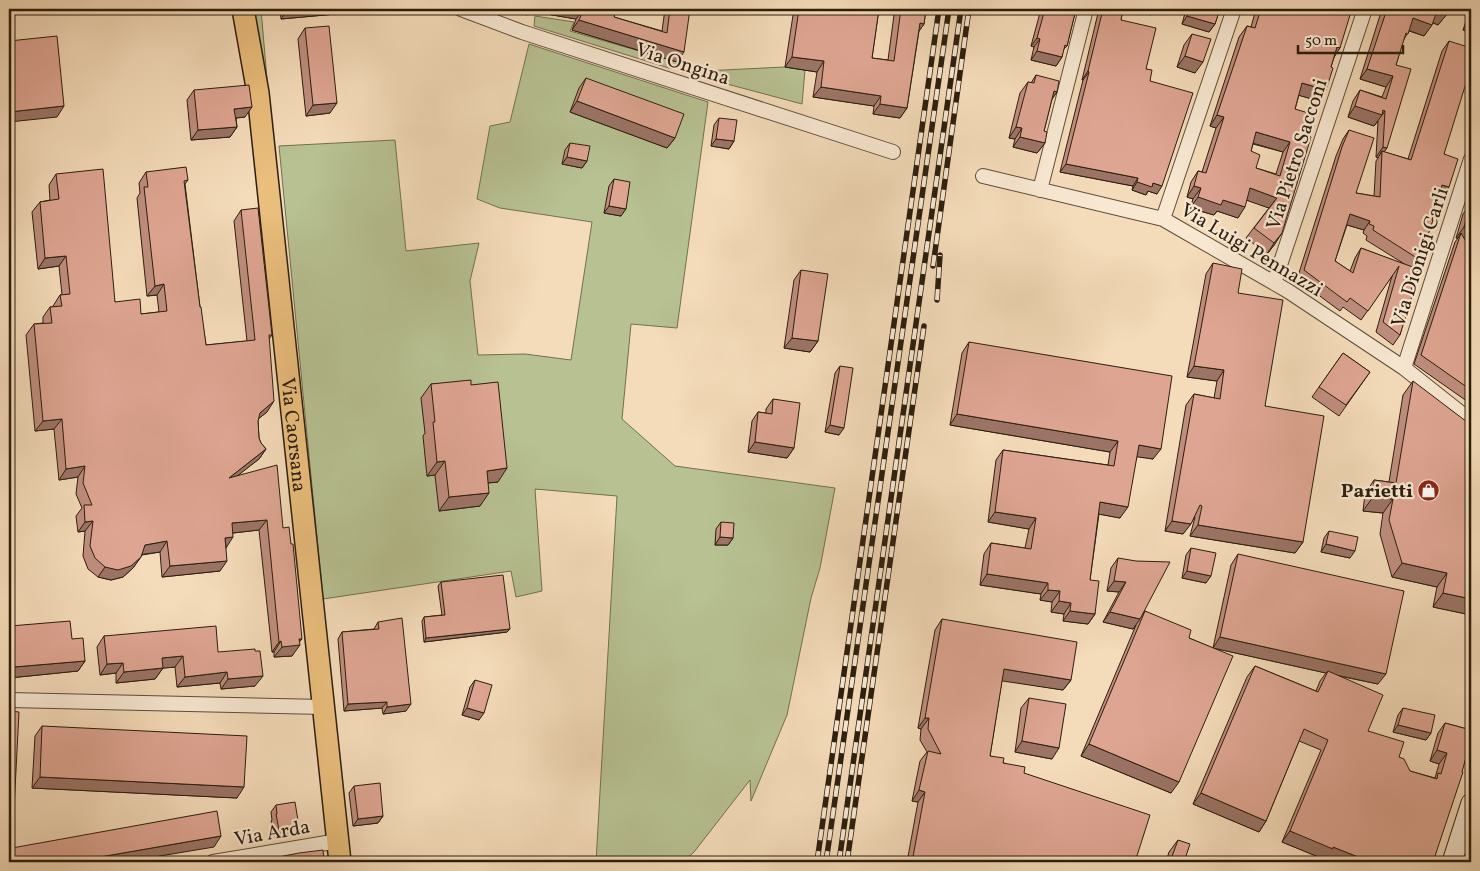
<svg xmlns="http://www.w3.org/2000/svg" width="1480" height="871" font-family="Vollkorn,serif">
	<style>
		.green { fill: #b7c192; stroke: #727050 }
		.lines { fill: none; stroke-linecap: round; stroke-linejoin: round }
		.minor-casing { stroke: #5e4d39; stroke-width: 16 }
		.secondary-casing { stroke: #2c1e0e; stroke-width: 21 }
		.primary-casing { stroke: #2c1e0e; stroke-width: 24 }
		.minor { stroke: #f8e8d2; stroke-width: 14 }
		.secondary { stroke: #f8e8d2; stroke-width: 19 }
		.primary { stroke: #eabe7c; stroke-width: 21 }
		.rail-casing { stroke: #2c1e0e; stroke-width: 5.5 }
		.rail { stroke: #f8e8d2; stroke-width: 4; stroke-dasharray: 11; stroke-linecap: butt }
		.wall { fill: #bf8e7e; stroke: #2c1e0e; fill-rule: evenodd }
		.shaded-wall { fill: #9b7466; stroke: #2c1e0e }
		.building { fill: #dea592; stroke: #2c1e0e; fill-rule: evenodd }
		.labels { text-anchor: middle; stroke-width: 4.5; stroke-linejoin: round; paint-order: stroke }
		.street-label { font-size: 20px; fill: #2c1e0e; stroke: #f8e8d2 }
		.poi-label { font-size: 20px; font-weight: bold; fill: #2c1e0e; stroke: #f8e8d2; text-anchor: end }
	</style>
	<rect width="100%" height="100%" fill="#f4dbb9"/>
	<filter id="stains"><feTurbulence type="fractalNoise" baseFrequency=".004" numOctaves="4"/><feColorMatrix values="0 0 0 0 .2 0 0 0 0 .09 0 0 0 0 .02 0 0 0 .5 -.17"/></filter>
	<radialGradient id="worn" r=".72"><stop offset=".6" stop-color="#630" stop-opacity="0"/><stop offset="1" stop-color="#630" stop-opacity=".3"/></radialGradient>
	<!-- green -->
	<path class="green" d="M252,9h9l6,70 -13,-60z
		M535,16l39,6 -4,9 107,31 -5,7 -138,-43z
		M529,44l179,58 -31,226 -46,-4 -9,95 53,47 160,22 -15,80 -9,30 -24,117 -36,86 -1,-21 -56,72 -11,10h-87l21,-366 -82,-7 7,102 -26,6 -5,-26 -188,28 -44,-453 116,-6 11,111 73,-8 -9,38 8,74 47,-1 46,6 21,-138 -92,-14 -23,-9 13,-73 20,-4z
		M785,67l20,3 -3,34 -120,-32z"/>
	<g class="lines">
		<defs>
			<path id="minor" d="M461,9l61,23 371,120
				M983,176l180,43 125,72 116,77 67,53
				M1040,190l46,-181
				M1163,219l71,-210
				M1274,283l91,-274
				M1404,368l67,-209
				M9,700l315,7
				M213,862l125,-21"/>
			<path id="secondary" d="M1452,862l19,-59"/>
			<g id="primary">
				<path id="s1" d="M243,9l15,84 82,769"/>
			</g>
		</defs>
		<!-- minor casing -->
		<use href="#minor" class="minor-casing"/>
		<!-- secondary casing -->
		<use href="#secondary" class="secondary-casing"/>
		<!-- primary casing -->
		<use href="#primary" class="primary-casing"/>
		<!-- minor -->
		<use href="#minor" class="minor"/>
		<!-- secondary -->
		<use href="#secondary" class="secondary"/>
		<!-- primary -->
		<use href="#primary" class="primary"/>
		<defs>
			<path id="rail" d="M933,266l36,-257
				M937,300l3,-45
				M817,862l122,-853
				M826,862l123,-853
				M839,862l122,-853
				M847,862l77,-536"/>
		</defs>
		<!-- rail casing -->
		<use href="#rail" class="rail-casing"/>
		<!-- rail -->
		<use href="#rail" class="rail"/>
	</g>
	<!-- wall -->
	<path class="wall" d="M280,9h59l-3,5 -55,5z
		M510,9h106l-2,8 48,14 3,-22h25l-13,53 -105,-32 4,-11 -47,-8 -2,4z
		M794,9h85l-7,49 16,2 6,-45 5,-6h27l-2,15 -5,7 -12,77 -7,10 -27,-4 1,-8 -61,-9 4,-25 -32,-5z
		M1041,9h35l-9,37 -4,4 -1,7 -6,9 -25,-6 3,-13 -3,-1z
		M1099,9h24l-2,11 25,49 4,12 7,113 -9,-3 -2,4 -14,-5 1,-4 -73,-14 23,-92h-1z
		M1182,9h38l-5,15 -6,8 -27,-8 3,-11 -4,-2z
		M1256,9h93l-18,58 -5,23 -7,11 -20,-6 -4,14 -20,135 -8,10 -21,-16 23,-30 -22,-8 -9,18 -21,-7 -3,4 -24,-7 3,-9 -6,-2 4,-15 7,-11 4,1 14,-44 -6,-2 29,-89 8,-11 4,1zM1253,144l30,8 -7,22 -20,-6 -5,-17z
		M1382,9h69l-13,16 -5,-2 -9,13 -15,-5 -6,10 -7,24 -12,87 24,7 34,-108 7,-10 -5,113 -1,43 -4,-1 -19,64 -5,8 -5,26 -10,41 -7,10 -17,-13 16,-56 -31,44 -18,-13 -3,4 -43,-32 39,-123 7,-17 6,-9 7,63 18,3 2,-35 2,-3 -2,-1 2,-36 -4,5 -26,-9 5,-16 7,-11 22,7 4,-10 -26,-8zM1347,225l17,5 -1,3 4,3 -1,4 40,25 -45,-17 -6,10 -5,13 -15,-10z
		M1470,9h1v24l-8,-3z
		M305,28l25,85 -24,3 -8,-77z
		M1192,34l3,39 -18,-6 7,-22z
		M1036,75l21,17 -5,7 -8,32 1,12 -8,10 -24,-6 2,-8 -6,-1 11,-45 8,-11 3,1z
		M586,78l89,60 -8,10 -97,-36 9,-24z
		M194,90l51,27 -9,1 1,9 -7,10 -39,3 -4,-40z
		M719,118l15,23 -5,8 -18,-3 3,-21z
		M570,143l17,18 -5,7 -20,-4 3,-14z
		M146,172l42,8 -3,4 15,123 6,38 41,-4 -13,-120 7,-11 31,125 -3,4 -2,73 -9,7v2l1,17 2,5 5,6 -7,10 -21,16 45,53 16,114 -7,14 -18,1v-5h-2l-13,-122 -26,3 -7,15 -6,23 -58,6 -2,-25 -18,3 -9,13 -10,9 -12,3 -13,-3 -10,-8 -5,-13 2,-25 -7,1 -2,-16 6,-8 -6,-14 2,-17 -19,3 -5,-51 -19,2 -9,-96 8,-11 9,-1v-6l7,-10h3v-1l7,-11h2l-3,-29 -21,3 -6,-57 8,-10 10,-2 -1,-15 7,-11 59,128 26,12 18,-2 -2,-17 -10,1 -10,-98 3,-5 -1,-10z
		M614,179l7,37 -17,-3 5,-27z
		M1470,204h1v38l-5,-1 5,9v154l-57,-40 41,-122 3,-4h-2l7,-24z
		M1213,263l25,30 27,113 38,136 -8,11 -105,-17 5,-19 -12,17 -18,-3 21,-126 8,-11 20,4 3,-17 -30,-4 19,-103z
		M801,270l17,71 -8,11 -26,-4 10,-68z
		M969,342l184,117 -16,-3 -17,62 -21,-4 -9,66 5,34 -7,10 -25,-3 1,-7 -13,-2 1,-10 -12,-2 1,-6 -61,-9 4,-31 7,-11 34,5 4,-19 -41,-7 8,-62 7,-10 105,15 2,-13 -160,-27 12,-72z
		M1343,353l27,19 -31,44 -27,-19z
		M840,366l-1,69 -14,-3 10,-59z
		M1413,381l58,234 -38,-8 4,-20 -45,-10 -12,-43 3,-21 -20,-2 2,-17 9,-14 15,2 14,-87z
		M431,384l40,1 27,97 -10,1 -8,23 -41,5 -4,-36 -8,1 -4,-40 2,-3 -4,-35z
		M773,399l21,49 -7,10 -39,-6 4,-31 6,-9 8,1v-4z
		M721,522l12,16 -5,7h-13l1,-16z
		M1329,531l21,27 -29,-6 3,-14z
		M1191,548l15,35 -24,-5 4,-23z
		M1238,554l140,130 -39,-8 29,55 31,26 11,14 25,7 4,-14 -9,-3 8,-28 7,-10 26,7 -38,132h-97l-9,-4 -1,2 -44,-18 39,-92 -22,-9 -33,80 -7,11 -66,-28 54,-127 8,-11 61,25 4,-10 6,-8 -113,-25 -42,145 -90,-37 55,-131 -3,4 -30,-7 16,-30 -12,-1 4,-23 7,-10 24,57 3,-4 44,27 24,10 18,-83z
		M441,582l69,47 -3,3 -83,10 -2,-21 2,-4 18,-2 -4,-29z
		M942,619l129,61 -8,10 -61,-10 -12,76 34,17 111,89h-228l11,-60 -6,-1 8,-40 7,-9 -7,-12 1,-11 -3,-1 17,-98z
		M378,622l28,89 -23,3 -1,-6 -38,3 -6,-72 4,-7 32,-3z
		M10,626l62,13 13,22 -7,10 -69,7v-51z
		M104,636l114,16 37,34 -34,3 -1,-6 -43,4 -2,-20 -12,1 -8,11 -39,4v-10l-16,2 -3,-28z
		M475,680l4,40 -17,-5 8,-28z
		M1029,698l23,61 -37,-7 6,-44z
		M1403,708l28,25 -5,7 -33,-8 5,-17z
		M42,726l195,72 -205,-10 3,-52z
		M354,786l29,30 -5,7 -25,3 -4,-33z
		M276,805l18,29 -19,3 -4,-16 1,-1 -1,-8z
		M1178,840l6,22h-18l3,-10z"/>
	<!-- shaded-wall -->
	<path class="shaded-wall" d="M288,9h51l-3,5 -55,5z
		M510,9h74l-8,10 -47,-8 -2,4z
		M1129,9h27l-5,6z
		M1183,9h5l-3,4 -4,-2z
		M1451,9l-13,16 -8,-4 7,-10z
		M1187,16l28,8 -6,8 -27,-8z
		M1413,18l19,7 -8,11 -19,-7z
		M1470,19l1,1v13l-8,-3z
		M579,20l105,32 -7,10 -105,-32z
		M920,23l4,1 -7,10z
		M1037,38l3,1 -6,8 -3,-1z
		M1337,47l3,1 -7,11z
		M1037,51l25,6 -6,9 -25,-6z
		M1185,56l18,6 -8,11 -18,-6z
		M792,57l32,4 -7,11 -32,-5z
		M1367,69l26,7 -7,11 -26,-8z
		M1088,71l1,1 -6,8h-1z
		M1302,83l24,7 -7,11 -25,-7z
		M821,87l60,9 -7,10 -61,-9z
		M1054,91l3,1 -7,10z
		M577,101l98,37 -8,10 -97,-36z
		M337,103l-7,10 -24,3 7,-11z
		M880,104l27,4 -7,10 -27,-4z
		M64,106l-7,11 -48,5v-10z
		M1355,106l28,4 2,1 -11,15 -26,-9z
		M252,107l-7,10 -18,2 7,-10z
		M1217,115l7,2 -8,11 -6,-2z
		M237,127l-7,10 -39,3 7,-10z
		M1016,127l6,1 -7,11 -6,-1z
		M1256,132l34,10 -7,10 -34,-10z
		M1020,137l25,6 -8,10 -24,-6z
		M716,139l18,2 -5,8 -18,-3z
		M1383,147l4,1 -5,7v-4l-4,7 -2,-1z
		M567,157l20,4 -5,7 -20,-4z
		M1066,164l72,14 -5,8 -73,-14z
		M1137,182l16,1 9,3 -5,8 -9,-3 -2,4 -14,-5z
		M1442,185l7,2 -6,10 -7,-2z
		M1194,186l7,2 -8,11 -6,-2z
		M1250,188l27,10 -8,10 -26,-9z
		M1198,197l25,3 22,7 -7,11 -21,-7 -3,4 -24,-7z
		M609,206l17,3 -5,7 -17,-3z
		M1350,214l20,7 -6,9 -20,-6z
		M1464,227l7,3v12l-11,-3 1,-6 -3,5h-2z
		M1282,233l-7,11 -8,10 7,-11z
		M66,256l-7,10 -21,3 7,-11z
		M164,284l-7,11 -10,1 8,-10z
		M792,338l26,3 -8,11 -26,-4z
		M1194,366l30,4 -7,11 -30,-4z
		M274,401l-7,11 -14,11 7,-10z
		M957,414l161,27 -8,11 -160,-27z
		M62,419l-8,10 -19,2 8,-10z
		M830,425l14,3 -5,7 -14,-3z
		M755,442l39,6 -7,10 -39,-6z
		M1139,445l22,4 -8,10 -22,-3z
		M266,449l-7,10 -37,29 7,-10z
		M445,461l-10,14 -8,1 10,-14z
		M85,466l-7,11 -19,3 7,-11z
		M507,468l-9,14 -21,2 10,-13z
		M489,493l-9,13 -41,5 10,-14z
		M1373,497l20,2 -10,14 -20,-2z
		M1100,502l28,5 -8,11 -27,-5z
		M995,512l41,6 -7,11 -41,-7z
		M267,520l-8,10 -35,4 8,-11z
		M93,521l-8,10 -7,1 7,-10z
		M1172,521l19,3 -8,10 -18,-3z
		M1198,525l105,17 -8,11 -105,-17z
		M233,537l-7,11 -1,-10z
		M720,537l13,1 -5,7h-13z
		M167,541l-7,11 -22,3 7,-10z
		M1326,544l29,7 -5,7 -29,-6z
		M141,557l-8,11 -10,9 -12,3 -13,-3 7,-10z
		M227,561l-7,10 -58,6 8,-11z
		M1402,563l45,10 -10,14 -45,-10z
		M1187,571l24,5 -5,7 -24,-5z
		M987,574l61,9 -7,11 -61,-9z
		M1114,581l12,1 -7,10 -12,-1z
		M1048,590l12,1 -8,11 -12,-2z
		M1443,593l28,6v16l-38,-8z
		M1059,601l12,2 -7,11 -13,-2z
		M1070,611l25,3 -7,10 -25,-3z
		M1110,612l30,7 -7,10 -30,-7z
		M510,629l-3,3 -83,10 2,-4z
		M1220,637l166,37 -8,10 -51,-11 1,-2 -2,2 -113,-25z
		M299,639h3l-5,6h3l-8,11 -18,1 8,-10z
		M281,641l-7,11h-2l7,-10z
		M183,656l-8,11 -21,2 8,-11z
		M85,661l-7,10 -69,7v-4l5,-7z
		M123,663l-7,10 -16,2 7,-11z
		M163,668l-8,11 -39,4 8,-11z
		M1004,669l67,11 -8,10 -67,-10z
		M227,672l-7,11 -43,4 8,-10z
		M263,676l-8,10 -34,3 7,-10z
		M387,702l-5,6 -38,3 4,-7z
		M411,704l-5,7 -23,3 4,-7z
		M467,708l17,5 -5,7 -17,-5z
		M925,718h4l-8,11 -3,-1z
		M1398,725l33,8 -5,7 -33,-8z
		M1022,741l37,7 -7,11 -37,-7z
		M1089,744l90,38 -8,11 -90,-37z
		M1437,750l10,3 -8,11 -9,-3z
		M40,777l204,10 -7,11 -205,-10z
		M919,790l6,2 -7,10 -6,-1z
		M1201,793l65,28 -7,11 -66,-28z
		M383,816l-5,7 -25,3 5,-7z
		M299,827l-5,7 -19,3 4,-7z
		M1290,831l43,16 33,13 -1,2h-29l-9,-4 -1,2 -44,-18z
		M221,836l-7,11 -90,15h-53z"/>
	<!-- building -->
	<path class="building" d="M584,9h32l-2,8 53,16 3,-24h20l-6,43 -105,-32z
		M799,9h80l-7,49 22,3 7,-52h25l-2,15 -4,-1 -13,85 -27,-4 1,-8 -60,-9 3,-26 -32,-4z
		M1045,9h31l-9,37 -2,-1 -3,12 -25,-6 3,-12 -3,-1z
		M1103,9h20l-2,11 35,8 -10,41 6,1 -2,11 43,12 -31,93 -9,-3 -1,4 -15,-5 1,-4 -72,-14 23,-92 -1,-1z
		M1190,9h30l-5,15 -28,-8z
		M1261,9h88l-1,5 2,1 -10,33 -3,-1 -6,20 2,1 -7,22 -24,-7 -7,26 20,6 -6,21 2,1 -29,96 -8,10 -20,-15 23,-30 -27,-10 -5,19 -22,-7 -2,5 -23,-8 3,-9 -7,-2 4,-15 8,2 18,-56 -7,-2 30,-89 8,2zM1256,132l34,10 -10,34 -24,-8 4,-13 -9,-4z
		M1387,9h63l-4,5 -9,-3 -5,14 -19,-7 -5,16 -2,-1 -10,32 15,4 -24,79 -4,-1 2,-36 -2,-1 -1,5 -27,-9 5,-16 26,9 7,-23 -26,-7z
		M329,26l8,77 -24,2 -8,-77z
		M1192,34l19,5 -8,23 -18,-6z
		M57,36l7,70 -55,6v-71z
		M1449,41l22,7 -1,9h1v10l-27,87 14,5 -9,28 -7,-2 -10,35h1l-13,40 -47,-30 1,-4 -5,-2 1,-3 -20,-7 -15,47 18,12 8,-25 57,21 -8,25 2,2 -12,39 -17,-13 16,-56 -31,45 -18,-13 -3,4 -43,-32 38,-123 7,-17 25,8 -18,55 24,4 2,-46 29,9z
		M1036,75l23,6 -2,11 -3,-1 -10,40 3,1 -2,11 -25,-6 2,-9 -6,-1 12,-45 6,1z
		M586,78l98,36 -9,24 -98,-37z
		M249,85l3,22 -18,2 3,18 -39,3 -4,-40z
		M719,118l18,2 -3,21 -18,-2z
		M570,143l20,3 -3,15 -20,-4z
		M186,167l2,13 -4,1 16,126h1l5,38 49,-5 -14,-130 17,-2 14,127h-3l5,66 -14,12 -2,8 1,17 2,5 5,6 -37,29 48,-13 6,63 6,-1 2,17h2l9,95h-3l1,6 -18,2 -1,-6 -2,1 -12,-122 -35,3 1,14 -8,1 2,23 -57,5 -3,-25 -22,4 -4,12 -10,9 -13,4 -13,-3 -10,-9 -5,-12 3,-25 -8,1 -1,-17h8l-9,-22 2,-17 -19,3 -4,-50 -19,2 -9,-97 18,-1 -2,-16 12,-1 -2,-11 10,-1 -4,-38 -21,2 -5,-56 19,-3 -3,-25 47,-5 12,133 25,-3 1,15 26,-3 -3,-27 -9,2 -11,-99h4l-2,-15z
		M614,179l16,3 -4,27 -17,-3z
		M1470,204h1v26l-7,-3z
		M1461,233l10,17v140l-50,-35z
		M1213,263l29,6 -4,24 45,7 -18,106 59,10 -21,126 -105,-17 4,-19 -2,-1 -9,19 -19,-3 22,-127 26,5 4,-29 -30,-4z
		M801,270l27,4 -10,67 -26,-3z
		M969,342l203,34 -11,73 -22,-4 -11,62 -28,-5 -10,78 9,1 -4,33 -25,-3 1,-8 -12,-2 1,-10 -12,-1v-7l-61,-9 4,-31 40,6 5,-31 -41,-6 8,-62 111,16 4,-25 -161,-27z
		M1343,353l27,19 -24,33 -27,-18z
		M840,366l13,2 -9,60 -14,-3z
		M471,380v5l27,-3 9,86 -20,3 2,22 -40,4 -4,-36 -8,1 -4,-40h2l-4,-38z
		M1413,381l58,44v174l-28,-6 4,-20 -45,-10 -13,-43 4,-21 -20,-2 1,-17 22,3z
		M773,399l27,4 -6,45 -39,-6 3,-30 14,2z
		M721,522l13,1 -1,15 -13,-1z
		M1329,531l29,6 -3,14 -29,-7z
		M1191,548l25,5 -5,23 -24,-5z
		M1238,554l166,37 -18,83 -166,-37z
		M1118,558l18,3 34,1 -30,57 -30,-7 16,-30 -12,-1z
		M503,575l7,54 -84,9 -2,-21 21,-2 -4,-33z
		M1145,611l46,19 -2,8 44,18 -54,126 -90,-38z
		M402,618l9,86 -24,3v-5l-39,2 -6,-72 37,-3 -1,-7z
		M942,619l135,23 -6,38 -67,-11 -14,87 14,2 -1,5 22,4 -1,6 126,42 -15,47h-223l13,-70 -6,-2 9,-39 13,3 -13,-25 1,-11h-4z
		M70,621l2,18 11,-1 2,23 -71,6 -4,-41z
		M216,626l2,26 37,-3v2h5l3,25 -35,3 -1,-7 -42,5 -2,-21 -21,2 1,10 -39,4 -1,-9 -16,1 -3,-28z
		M1255,666l63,26 10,-21 55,24 -15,36 36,11 -5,15 5,2 6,12 27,8 1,-6 3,1 6,-21 -10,-3 8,-27 26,7v9l-9,33h1l-30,90h-67v-2l-33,-13v2l-43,-18 38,-91 -24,-11 -38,92 -65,-28z
		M475,680l17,5 -8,28 -17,-5z
		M1029,698l37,6 -7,44 -37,-7z
		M1403,708l32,7 -4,18 -33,-8z
		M9,711l10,1 -7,136 205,-37 4,25 -150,26h-62z
		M42,726l205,10 -3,51 -204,-10z
		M380,783l3,33 -25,3 -4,-33z
		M295,802l4,25 -20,3 -3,-16h1l-1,-9z
		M1178,840l12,4 -6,18h-14z
		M323,850l1,12h-71l46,-9z"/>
	<!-- icons -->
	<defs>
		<symbol id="shop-disc" viewBox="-11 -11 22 22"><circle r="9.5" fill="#8f2418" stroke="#f8e8d2"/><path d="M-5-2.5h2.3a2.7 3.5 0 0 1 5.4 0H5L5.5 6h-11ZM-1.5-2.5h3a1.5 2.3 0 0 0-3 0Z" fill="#fff"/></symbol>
	</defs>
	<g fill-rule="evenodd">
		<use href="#shop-disc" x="1416" y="478" width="25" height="25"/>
	</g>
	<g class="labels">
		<!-- street labels -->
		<g class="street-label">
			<text transform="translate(683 63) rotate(18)" y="7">Via Ongina</text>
			<text transform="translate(1296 154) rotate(-72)" y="7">Via Pietro Sacconi</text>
			<text transform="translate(1252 249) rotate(31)" y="7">Via Luigi Pennazzi</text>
			<text transform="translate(1419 257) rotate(-72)" y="7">Via Dionigi Carli</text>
			<text dy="7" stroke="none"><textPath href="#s1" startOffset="429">Via Caorsana</textPath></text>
			<text transform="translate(272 832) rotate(-10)" y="7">Via Arda</text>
		</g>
		<!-- poi labels -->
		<g class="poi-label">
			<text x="1413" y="497">Parietti</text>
		</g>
	</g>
	<!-- margin -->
	<rect width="1480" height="871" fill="none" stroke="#f4dbb9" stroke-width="30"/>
	<rect x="10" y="10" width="1460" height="851" fill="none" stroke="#2c1e0e" stroke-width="2.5"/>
	<rect x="15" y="15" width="1450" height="841" fill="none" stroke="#2c1e0e"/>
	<!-- scale -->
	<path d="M1298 45v8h105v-8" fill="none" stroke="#2c1e0e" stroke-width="2.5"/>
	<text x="1305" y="45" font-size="15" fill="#2c1e0e" stroke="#f8e8d2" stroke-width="4" paint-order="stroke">50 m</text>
	<rect width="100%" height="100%" filter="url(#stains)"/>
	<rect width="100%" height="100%" fill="url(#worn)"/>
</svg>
